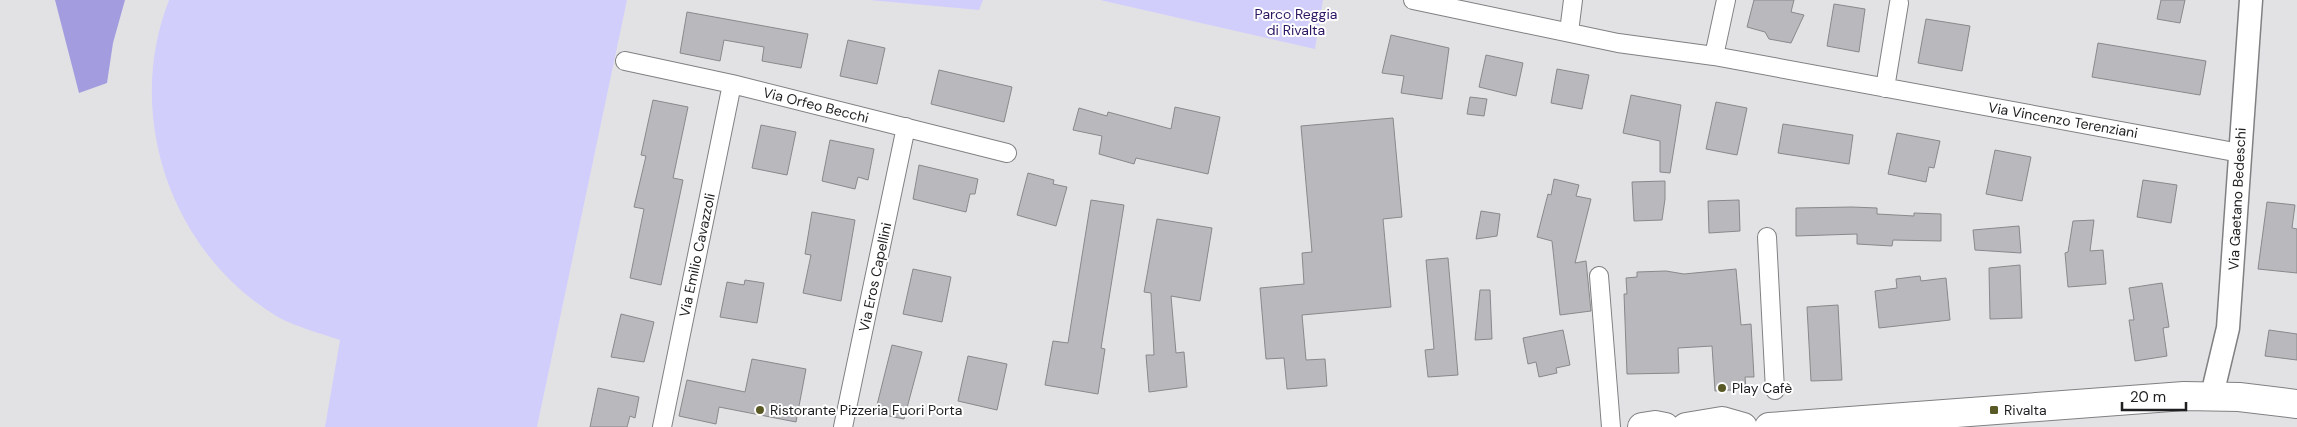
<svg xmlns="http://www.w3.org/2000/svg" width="2297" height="427" font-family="'DM Sans',sans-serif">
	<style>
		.green { fill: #d2cefc }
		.forest { fill: #a39cdf }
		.building { fill: #b9b9bd; stroke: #89888b }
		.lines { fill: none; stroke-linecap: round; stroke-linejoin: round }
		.minor-casing { stroke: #807f82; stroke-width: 20 }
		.tertiary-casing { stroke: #807f82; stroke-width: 25 }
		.primary-casing { stroke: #807f82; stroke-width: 30 }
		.minor { stroke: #fff; stroke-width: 18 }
		.tertiary { stroke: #fff; stroke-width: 22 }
		.primary { stroke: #fff; stroke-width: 28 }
		.poi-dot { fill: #595926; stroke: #fff; stroke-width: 2 }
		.labels { text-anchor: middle; stroke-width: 4; stroke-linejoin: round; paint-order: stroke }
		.park-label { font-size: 14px; fill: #2c1563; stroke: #fff }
		.street-label { font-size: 14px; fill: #1f1e20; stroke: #fff }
		.poi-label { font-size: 14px; fill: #1f1e20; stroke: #fff; text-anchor: start }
	</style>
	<rect width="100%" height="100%" fill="#e2e2e5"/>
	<!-- green -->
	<path class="green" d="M169,0h458l-90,427h-212l15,-87c-21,-7 -44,-13 -64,-24 -106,-65 -152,-201 -107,-316z
		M869,0h114l-4,10z
		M1100,0h223l-8,49z"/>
	<!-- forest -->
	<path class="forest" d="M55,0h70l-12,43 -6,40 -28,10z"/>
	<!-- building -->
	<path class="building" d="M1754,0h40l-3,12 13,3 -13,28 -22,-4 -4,-7 -18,-5z
		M2161,0h24l-5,23 -23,-4z
		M1834,4l31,5 -6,43 -32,-6z
		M687,12l121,22 -7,34 -39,-7 2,-14 -40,-7 -4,21 -40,-8z
		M1926,19l44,7 -8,45 -44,-8z
		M1391,35l58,13 -7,51 -41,-6 3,-17 -22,-3z
		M848,40l37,8 -8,36 -37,-8z
		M2098,43l108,18 -6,34 -108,-18z
		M1486,55l37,8 -7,33 -37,-9z
		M1557,69l32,6 -7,34 -31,-6z
		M939,70l73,17 -8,35 -73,-18z
		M1631,95l50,10 -11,68 -10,-1v-31l-37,-8z
		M1470,97l17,2 -3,17 -17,-2z
		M653,100l35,7 -15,71 10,2 -22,105 -31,-7 14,-69 -10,-2 12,-51 -5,-1z
		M1716,102l31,6 -10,47 -31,-6z
		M1175,107l45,10 -12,57 -72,-16 -2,6 -35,-10 3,-18 -29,-6 6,-22 28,8 1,-4 63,17z
		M1393,118l9,99 -19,2 8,88 -89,8 4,45 19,-1 2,27 -40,3 -3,-31 -18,1 -6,-71 44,-4 -2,-31 10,-1 -11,-126z
		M1783,124l70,11 -4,29 -71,-11z
		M761,125l35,7 -9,43 -35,-7z
		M1897,133l43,8 -6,27 -5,-1 -3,15 -38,-8z
		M830,140l44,9 -6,31 -10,-3 -3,12 -33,-8z
		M1995,150l36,7 -9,44 -36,-7z
		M919,165l59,14 -3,15h-5l-4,18 -53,-13z
		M1028,173l26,7 -1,4 14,3 -11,39 -39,-11z
		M1554,179l25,6 -3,11 15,3 -16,64 11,-2 5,50 -31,4 -8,-74 -15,-4 11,-43 3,1z
		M2143,180l34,5 -6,38 -34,-6z
		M1665,181v18l-3,21 -28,1 -2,-39z
		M1091,200l33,5 -23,143 4,1 -7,45 -53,-9 8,-44 15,2z
		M1739,200l1,31 -31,2 -1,-32z
		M2267,202l28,3 -3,23 5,1v44l-39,-4z
		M1852,207l25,1v6l37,2v-3l27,1v27l-48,-1 -1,6 -35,-2v-10l-61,2v-28z
		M1481,211l19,3 -3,22 -21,3z
		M812,212l43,8 -14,81 -38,-8 8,-38 -6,-1z
		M1157,219l55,9 -12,73 -29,-5 5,57 8,-1 3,35 -38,5 -3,-37h8l-3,-62 -7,-1z
		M2094,220l-4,31 13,-1 3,34 -38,3 -3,-34 3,-1 5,-31z
		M2019,226l2,27 -46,-3 -2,-20z
		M1448,258l10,117 -30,2 -3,-27 9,-1 -8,-89z
		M2020,265l2,53 -32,1 -1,-51z
		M913,269l38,8 -9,45 -39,-8z
		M1736,269l5,56 10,-1 3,53h-9l1,12 -31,2 -3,-45 -34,2 1,25 -52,1 -3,-80h3l-1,-16 11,-1v-5l29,-1 18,3z
		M1920,276l1,5 25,-3 4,42 -71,8 -4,-37 22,-3 -1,-9z
		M745,280l19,3 -7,40 -37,-6 7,-35 17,3z
		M2162,283l7,44 -6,1 4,28 -32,5 -6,-41h5l-5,-32z
		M1480,290h10l2,49 -17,1z
		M1838,305l4,75 -31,1 -4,-74z
		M621,314l33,8 -10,40 -33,-5z
		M1563,330l7,35 -14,3 1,5 -18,4 -3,-15 -8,2 -5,-26z
		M2269,330l28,4v26l-32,-4z
		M892,345l30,7 -18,67 -29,-6z
		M968,356l39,8 -10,46 -39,-9z
		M752,359l54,10 -10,53 -77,-15 -3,17 -37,-8 8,-36 58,12z
		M598,388l41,9 -4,21 -5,-2 -3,11h-37z"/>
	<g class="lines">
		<defs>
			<path id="minor" d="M1413,0l205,43 96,13 526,97
				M1569,32l4,-32
				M1714,56l12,-56
				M625,61l107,23 275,69
				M1885,88l14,-85
				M1767,237l8,153
				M1599,276l12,151
				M662,427l70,-343
				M843,427l63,-300"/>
			<path id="tertiary" d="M2212,395l16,-67 23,-328"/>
			<path id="primary" d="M1642,427l13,-2 10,2
				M1686,427l36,-6 21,6
				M1769,427l415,-31 55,1 58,7"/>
		</defs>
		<!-- minor casing -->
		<use href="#minor" class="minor-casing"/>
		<!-- tertiary casing -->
		<use href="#tertiary" class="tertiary-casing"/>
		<!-- primary casing -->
		<use href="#primary" class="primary-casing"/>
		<!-- minor -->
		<use href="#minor" class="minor"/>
		<!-- tertiary -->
		<use href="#tertiary" class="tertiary"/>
		<!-- primary -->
		<use href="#primary" class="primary"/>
	</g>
	<!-- markers -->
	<g class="poi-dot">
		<circle cx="1722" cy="388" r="5"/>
		<circle cx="760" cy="410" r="5"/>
		<rect x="1989" y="405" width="10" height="10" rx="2.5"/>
	</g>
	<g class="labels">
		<!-- park labels -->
		<g class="park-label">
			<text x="1296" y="19">Parco Reggia<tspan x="1296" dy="16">di Rivalta</tspan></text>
		</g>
		<!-- street labels -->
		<g class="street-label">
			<text transform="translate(816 105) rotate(14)" y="5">Via Orfeo Becchi</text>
			<text transform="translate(2063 120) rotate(10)" y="5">Via Vincenzo Terenziani</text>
			<text transform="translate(2237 199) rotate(-87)" y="5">Via Gaetano Bedeschi</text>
			<text transform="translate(697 255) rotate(-78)" y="5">Via Emilio Cavazzoli</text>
			<text transform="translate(875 277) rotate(-78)" y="5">Via Eros Capellini</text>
		</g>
		<!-- poi labels -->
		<g class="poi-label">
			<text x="1732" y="393">Play Cafè</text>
			<text x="770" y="415">Ristorante Pizzeria Fuori Porta</text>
			<text x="2004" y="415">Rivalta</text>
		</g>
	</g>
	<!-- scale -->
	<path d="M2122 402v8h64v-8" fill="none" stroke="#1f1e20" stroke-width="2.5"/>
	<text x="2130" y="402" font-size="15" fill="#1f1e20" stroke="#ffffff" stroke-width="4" paint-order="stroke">20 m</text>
</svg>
